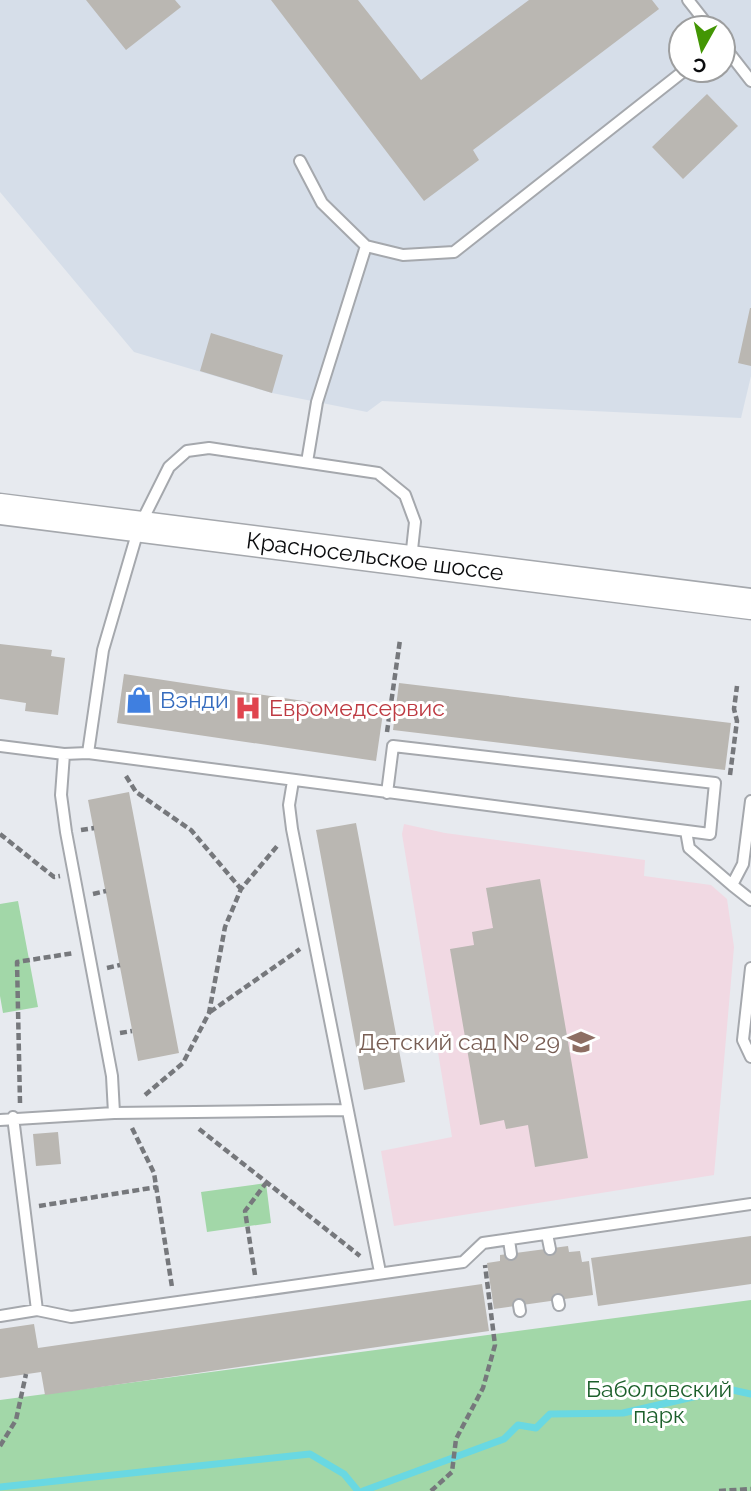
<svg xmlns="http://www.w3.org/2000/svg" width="751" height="1491" font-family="Raleway,sans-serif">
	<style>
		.built { fill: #d6dee9; fill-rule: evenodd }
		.education { fill: #f1d9e3 }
		.green { fill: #a2d7a8 }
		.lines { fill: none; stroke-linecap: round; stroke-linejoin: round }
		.stream { stroke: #69d8e2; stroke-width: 7 }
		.building { fill: #bab7b2 }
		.service-casing { stroke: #a5a8ad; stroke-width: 14 }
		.secondary-casing { stroke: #a5a8ad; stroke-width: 33 }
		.path { stroke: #76787c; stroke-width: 4.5; stroke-dasharray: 7 3.5; stroke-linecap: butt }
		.service { stroke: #fff; stroke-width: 10 }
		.secondary { stroke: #fff; stroke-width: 30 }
		.labels { text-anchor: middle; stroke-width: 6; stroke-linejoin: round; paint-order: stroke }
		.street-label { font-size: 23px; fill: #0b0c0e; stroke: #fff }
		.shop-label { font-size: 23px; fill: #366cbe; stroke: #fff; text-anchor: start }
		.health-label { font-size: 23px; fill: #be3a42; stroke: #fff; text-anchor: start }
		.education-label { font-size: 23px; fill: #785e54; stroke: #fff; text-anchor: end }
		.park-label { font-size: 23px; fill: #1c5f2b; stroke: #fff }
	</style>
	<rect width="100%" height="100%" fill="#e7eaef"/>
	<!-- built -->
	<path class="built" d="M0,0h751v376l-10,42 -359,-17 -15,11 -95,-19 -138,-41 -134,-160zM681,28h42v42h-42z"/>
	<!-- education -->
	<path class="education" d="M404,824l41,9 200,27 -1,16 67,9 16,14 7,48 -20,228 -320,51 -13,-75 71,-14 -50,-303z"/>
	<!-- green -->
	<path class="green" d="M18,901l20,106 -35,6 -3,-17v-92z
		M266,1183l5,40 -64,9 -6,-40z
		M751,1300v191h-751v-91z"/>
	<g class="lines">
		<!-- stream -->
		<path class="stream" d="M0,1487l310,-33 34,20 14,17
			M363,1491l141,-52 14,-14 18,3 14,-14 73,-1 105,-24 23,5"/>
	</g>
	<!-- building -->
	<path class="building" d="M86,0h89l6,7 -55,43z
		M271,0h87l63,80 108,-80h123l7,9 -186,141 6,10 -55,41z
		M707,94l31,32 -55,53 -31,-32z
		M750,308h1v58l-13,-3z
		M211,333l72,22 -11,38 -72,-22z
		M0,644l52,6 -1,6 14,2 -7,57 -33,-4 1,-8 -26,-4z
		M124,674l259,39 -7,48 -259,-38z
		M399,683l332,40 -6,47 -332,-40z
		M129,792l50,261 -41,8 -50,-261z
		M356,823l49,259 -41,8 -48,-260z
		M540,879l48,279 -53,9 -7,-42 -22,4 -2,-9 -24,5 -30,-176 24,-4 -2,-13 21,-4 -7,-40z
		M58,1132l3,32 -25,2 -3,-32z
		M751,1236v48l-153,22 -7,-48z
		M568,1246l1,6 11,-1 2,11 7,-1 4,34 -99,14 -7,-46 13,-2v-6z
		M482,1284l7,47 -444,64 -4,-23 -41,6v-49l34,-5 4,24z"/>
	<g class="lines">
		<defs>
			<path id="service" d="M688,0l22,28
				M723,45l28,36
				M300,161l22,42 44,43 37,9 51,-3 231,-182
				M307,462l10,-60 49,-156
				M0,746l64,8 24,-1 622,81 5,-51 -322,-37 -6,47
				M88,753l15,-103 36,-123 30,-60 18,-16 22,-3 169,25 27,22 10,27 -4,37
				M64,754l-3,41 5,37 46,244 2,37
				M293,781l-4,24 3,24 88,443
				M751,801l-8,63 -11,21 19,15
				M686,831l3,17 43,37
				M751,968l-8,72 8,17
				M13,1117l24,193
				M0,1120l114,-7 232,-3
				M547,1234l3,15
				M509,1240l2,14
				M558,1300l1,5
				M519,1305l1,6
				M0,1316l37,-6 34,7 392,-55 20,-19 268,-39"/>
			<g id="secondary">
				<path id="s1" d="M0,509l751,95"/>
			</g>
		</defs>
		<!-- service casing -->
		<use href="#service" class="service-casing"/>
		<!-- secondary casing -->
		<use href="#secondary" class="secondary-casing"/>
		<!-- path -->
		<path class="path" d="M387,732l13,-92
			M730,775l7,-54 -3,-12 3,-23
			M126,776l10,16 55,38 50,59
			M81,830l13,-2
			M0,834l54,43 6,-1
			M93,894l13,-3
			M107,968l13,-3
			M210,1012l90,-63
			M120,1033l12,-2
			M145,1095l38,-32 26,-50 16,-86 16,-38 37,-44
			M20,1103l-3,-141 57,-9
			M132,1128l22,45 18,114
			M199,1129l161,127
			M39,1206l118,-19
			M255,1275l-10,-64 21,-28
			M0,1446l16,-26 10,-46
			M431,1491l21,-19 4,-33 27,-51 12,-43 -10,-80
			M719,1491l32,-2"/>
		<!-- service -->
		<use href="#service" class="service"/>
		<!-- secondary -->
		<use href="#secondary" class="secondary"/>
	</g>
	<!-- icons -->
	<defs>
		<symbol id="shop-bare" viewBox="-9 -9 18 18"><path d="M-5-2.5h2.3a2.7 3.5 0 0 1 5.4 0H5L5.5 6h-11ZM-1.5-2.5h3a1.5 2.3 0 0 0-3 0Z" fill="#3f7fe0" stroke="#fff" stroke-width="2.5" paint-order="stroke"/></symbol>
		<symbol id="hospital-bare" viewBox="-9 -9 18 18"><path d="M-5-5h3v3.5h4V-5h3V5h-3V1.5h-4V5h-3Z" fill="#e0444e" stroke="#fff" stroke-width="2.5" paint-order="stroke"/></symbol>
		<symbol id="school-bare" viewBox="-9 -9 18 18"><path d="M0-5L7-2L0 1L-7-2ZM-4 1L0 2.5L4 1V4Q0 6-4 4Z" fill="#8d6e63" stroke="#fff" stroke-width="2.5" paint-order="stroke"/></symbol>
	</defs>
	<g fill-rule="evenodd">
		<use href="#shop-bare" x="120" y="681" width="38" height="38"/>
		<use href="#hospital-bare" x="229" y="689" width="38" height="38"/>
		<use href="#school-bare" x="562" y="1023" width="38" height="38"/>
	</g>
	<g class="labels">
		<!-- street labels -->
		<g class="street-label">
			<text dy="8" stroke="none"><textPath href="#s1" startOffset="378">Красносельское шоссе</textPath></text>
		</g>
		<!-- shop labels -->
		<g class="shop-label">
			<text x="160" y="708">Вэнди</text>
		</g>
		<!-- health labels -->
		<g class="health-label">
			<text x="269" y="716">Евромедсервис</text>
		</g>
		<!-- education labels -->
		<g class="education-label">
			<text x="560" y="1050">Детский сад № 29</text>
		</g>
		<!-- park labels -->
		<g class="park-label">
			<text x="659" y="1397">Баболовский<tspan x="659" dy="26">парк</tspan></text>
		</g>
	</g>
	<!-- north arrow -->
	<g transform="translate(702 49) rotate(188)"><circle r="33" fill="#ffffff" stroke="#9d9e9f" stroke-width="2"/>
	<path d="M0-5L12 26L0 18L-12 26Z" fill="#439604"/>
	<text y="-10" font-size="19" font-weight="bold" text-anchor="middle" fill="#0b0c0e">С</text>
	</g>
</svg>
